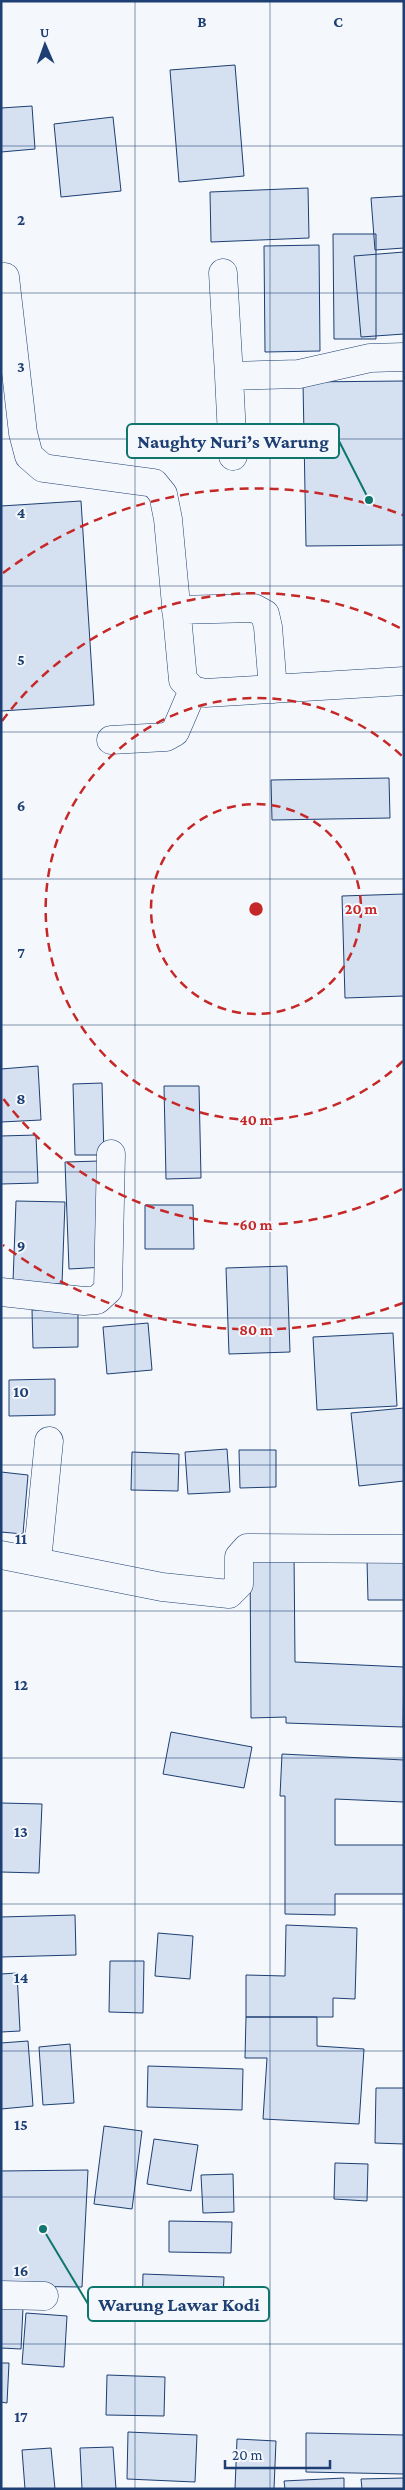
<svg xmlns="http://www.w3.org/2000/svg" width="405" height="2490" font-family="'Crimson Pro',serif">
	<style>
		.building { fill: #d5e0f0; stroke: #1d3f73 }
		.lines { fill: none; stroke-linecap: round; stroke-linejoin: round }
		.minor-casing { stroke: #1d3f73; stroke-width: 29 }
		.minor { stroke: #f4f7fb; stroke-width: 28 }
		.grid { fill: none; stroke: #1d3f73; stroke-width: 1; stroke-opacity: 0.55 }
		.ring { fill: none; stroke: #c62828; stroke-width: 2.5; stroke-dasharray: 9 6 }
		.grid-label { font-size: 16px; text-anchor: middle; font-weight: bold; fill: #1d3f73; stroke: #f4f7fb; stroke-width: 4; stroke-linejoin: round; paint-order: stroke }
		.centre { fill: #c62828; stroke: #f4f7fb; stroke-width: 2.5 }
		.ring-label { font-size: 15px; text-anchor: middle; font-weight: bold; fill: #c62828; stroke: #f4f7fb; stroke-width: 4; stroke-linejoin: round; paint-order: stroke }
		.leader { fill: none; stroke: #0f766e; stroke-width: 2 }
		.callout-dot { fill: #0f766e; stroke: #f4f7fb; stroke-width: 2 }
		.callout { fill: #f4f7fb; stroke: #0f766e; stroke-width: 2 }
		.callout-label { font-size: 19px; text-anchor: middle; font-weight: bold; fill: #1d3f73 }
	</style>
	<rect width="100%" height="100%" fill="#f4f7fb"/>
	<!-- building -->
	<path class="building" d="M235,65l9,111 -65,6 -9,-112z
		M32,106l3,43 -34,3v-44z
		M113,117l8,74 -60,6 -7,-73z
		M308,188l1,50 -98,4 -1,-50z
		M404,196v52l-29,2 -4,-52z
		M333,234h43v105h-42z
		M319,245l1,106 -55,1 -1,-106z
		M404,252v82l-43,3 -7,-81z
		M404,381v164l-98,1 -3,-164z
		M81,501l13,204 -93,6v-205z
		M389,778l1,40 -118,2 -1,-40z
		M404,894v102l-59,2 -3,-102z
		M38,1066l3,54 -40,2v-53z
		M102,1083l2,72h-29l-2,-71z
		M164,1086h35l2,92 -35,1z
		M36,1135l2,48 -37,1v-48z
		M100,1161l5,106 -36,2 -4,-107z
		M16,1201l49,1 -3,82 -49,-2z
		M145,1205h48l1,44h-49z
		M287,1266l3,86 -61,2 -3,-86z
		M78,1309v38l-45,1 -1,-38z
		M148,1323l4,47 -45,4 -4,-47z
		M393,1333l4,73 -80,4 -4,-73z
		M55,1379v36l-46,1v-36z
		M404,1408v73l-45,5 -8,-73z
		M227,1449l3,43 -42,2 -3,-42z
		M239,1450h37v37l-36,1z
		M132,1452l47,2 -1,37 -47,-1z
		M1,1472l27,3 -5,59 -22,-2z
		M294,1553l1,109 109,5 -1,60 -117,-4v-6l-35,1 -1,-164z
		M404,1559v41h-36l-1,-40z
		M171,1732l81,15 -8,41 -81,-14z
		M282,1754l122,6v42l-69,-3v46h69v49h-69v21l-50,-1v-118h-5z
		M1,1803l41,1 -3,69 -38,-1z
		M75,1915l1,40 -75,2v-40z
		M286,1925l71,3 -2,71 -22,-1v19h-87v-42l39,1z
		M158,1933l35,3 -3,43 -35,-3z
		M110,1961h34l-1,52 -34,-1z
		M17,1973l3,58 -19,1v-58z
		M246,2017h71v29l47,3 -5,75 -96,-5 4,-61h-22z
		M28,2041l5,65 -32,3v-66z
		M70,2044l4,59 -31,2 -4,-58z
		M148,2066l95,3 -1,41 -95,-3z
		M376,2088h28v56l-29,-1z
		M104,2126l38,5 -10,78 -38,-5z
		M154,2139l44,6 -7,46 -44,-7z
		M335,2163l33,1 -1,37 -33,-2z
		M88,2170l-6,117 -81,-1v-115z
		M233,2174l1,38 -31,1 -2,-38z
		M169,2221l63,1 -1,31 -62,-1z
		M143,2274l81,3 -2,39 -80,-3z
		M1,2306l22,2 -2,41 -20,-1z
		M26,2313l41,3 -3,51 -42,-3z
		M1,2363h8l-2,40 -6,-1z
		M107,2375l58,2 -1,39 -58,-1z
		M128,2432l69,3 -2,47 -68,-3z
		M306,2433l98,2v39l-98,-2z
		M237,2439l39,2 -2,48h-39z
		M113,2447l3,42h-34l-2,-41z
		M51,2448l4,41h-30l-3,-39z
		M344,2478v11h-59l-1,-8z
		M404,2478v11h-42l-1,-10z"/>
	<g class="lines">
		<defs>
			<path id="minor" d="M223,273l6,103 70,-2 71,-16 34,-1
				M5,277l18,156 6,23 14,12 111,15 9,11 5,25 15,161 10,10 12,3 199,-12
				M229,376l4,80
				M176,610l78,-2 11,6 3,13 5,62
				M111,740l55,-3 9,-5 18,-42
				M1,1292l83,9 13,-1 11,-10 3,-136
				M1,1555l161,32 67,7 10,-10v-27l8,-9 157,1
				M37,1561l12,-120
				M1,2295l43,1"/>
		</defs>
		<!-- minor casing -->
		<use href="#minor" class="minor-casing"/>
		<!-- minor -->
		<use href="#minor" class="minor"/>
	</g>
	<!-- grid -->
	<path class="grid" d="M135,1v2488M270,1v2488M1,146h403M1,293h403M1,439h403M1,586h403M1,732h403M1,879h403M1,1025h403M1,1172h403M1,1318h403M1,1465h403M1,1611h403M1,1758h403M1,1904h403M1,2051h403M1,2197h403M1,2344h403"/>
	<!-- distance rings -->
	<g class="ring">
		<circle cx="256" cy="909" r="105"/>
		<path d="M403 1061A211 211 0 1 1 403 757"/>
		<path d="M402 1189A316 316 0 0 1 2 1097M2 721A316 316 0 0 1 402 629"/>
		<path d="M403 1303A421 421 0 0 1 3 1245M3 573A421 421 0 0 1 403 515"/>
	</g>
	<g class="grid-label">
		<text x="202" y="27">B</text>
		<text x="338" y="27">C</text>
		<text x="21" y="225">2</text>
		<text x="21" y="372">3</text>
		<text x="21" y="518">4</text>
		<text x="21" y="665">5</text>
		<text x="21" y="811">6</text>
		<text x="21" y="958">7</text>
		<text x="21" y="1104">8</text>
		<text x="21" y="1251">9</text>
		<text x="21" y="1397">10</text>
		<text x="21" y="1544">11</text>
		<text x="21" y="1690">12</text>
		<text x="21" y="1837">13</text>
		<text x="21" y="1983">14</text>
		<text x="21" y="2130">15</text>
		<text x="21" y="2276">16</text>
		<text x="21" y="2422">17</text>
	</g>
	<circle cx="256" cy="909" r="8" class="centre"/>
	<g class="ring-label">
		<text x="361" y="914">20 m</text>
		<text x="256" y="1125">40 m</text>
		<text x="256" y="1230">60 m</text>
		<text x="256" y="1335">80 m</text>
	</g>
	<!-- callouts -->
	<path class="leader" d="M369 500L339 441M43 2229L88 2304"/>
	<g class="callout-dot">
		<circle cx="369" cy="500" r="5"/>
		<circle cx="43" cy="2229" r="5"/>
	</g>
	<g class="callout">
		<rect x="127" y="424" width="212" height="34" rx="5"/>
		<rect x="88" y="2287" width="181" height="34" rx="5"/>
	</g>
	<g class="callout-label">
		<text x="233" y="448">Naughty Nuri’s Warung</text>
		<text x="179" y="2311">Warung Lawar Kodi</text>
	</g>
	<!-- border -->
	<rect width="405" height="2490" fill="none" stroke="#1d3f73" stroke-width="5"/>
	<!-- north arrow -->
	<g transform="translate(45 45) rotate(358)" stroke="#f4f7fb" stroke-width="4" paint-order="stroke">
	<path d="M0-4L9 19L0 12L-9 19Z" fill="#1d3f73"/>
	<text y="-8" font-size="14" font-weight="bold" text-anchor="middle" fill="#1d3f73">U</text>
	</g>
	<!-- scale -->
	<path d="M225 2460v8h105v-8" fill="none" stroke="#1d3f73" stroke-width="2.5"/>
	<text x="232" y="2460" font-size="15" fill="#1d3f73" stroke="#f4f7fb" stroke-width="4" paint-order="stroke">20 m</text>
</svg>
